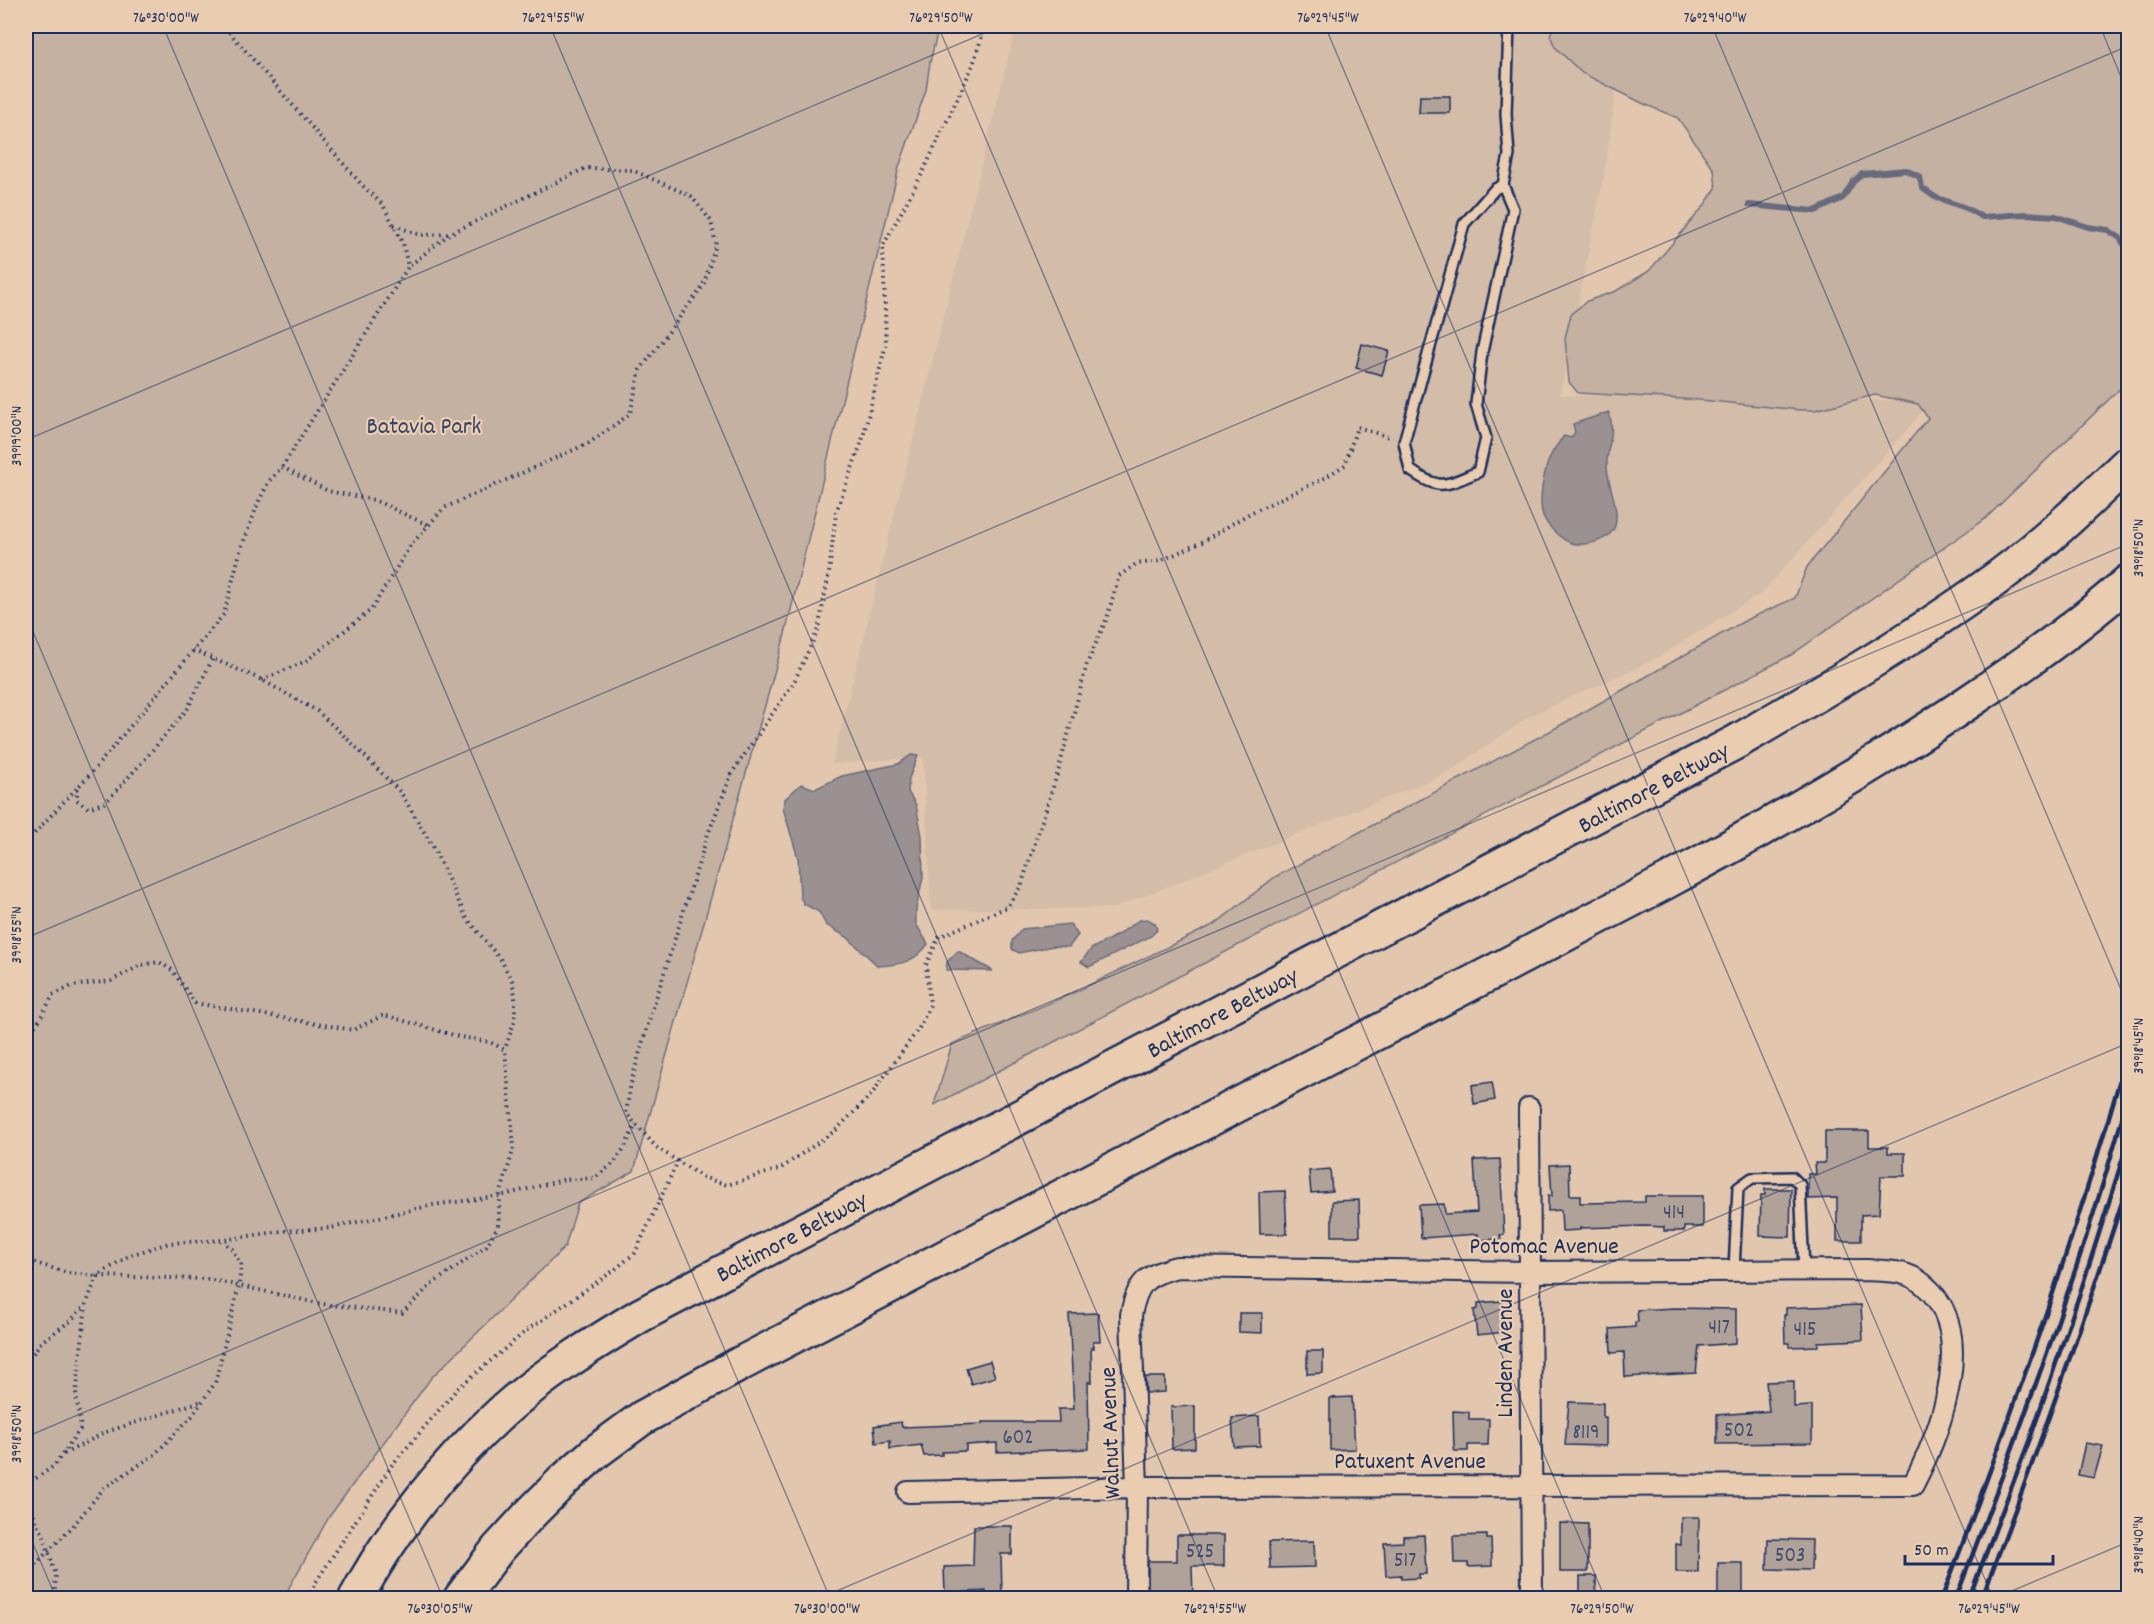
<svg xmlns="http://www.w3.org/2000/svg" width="2154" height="1624" font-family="Dekko,sans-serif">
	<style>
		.built { fill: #d3bca8 }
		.green { fill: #c4b1a2; stroke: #707080; stroke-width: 1.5 }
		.water { fill: #9b9192; stroke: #686a7d; stroke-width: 1.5 }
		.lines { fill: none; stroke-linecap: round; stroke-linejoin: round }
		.stream { stroke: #686a7d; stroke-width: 6 }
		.building { fill: #b0a199; stroke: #1b2f5e; stroke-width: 1.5 }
		.service-casing { stroke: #1b2f5e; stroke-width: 14 }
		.minor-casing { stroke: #1b2f5e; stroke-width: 24 }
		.motorway-casing { stroke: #1b2f5e; stroke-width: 38 }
		.path { stroke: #1b2f5e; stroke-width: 4; stroke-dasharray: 1.5 4.5; stroke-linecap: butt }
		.service { stroke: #eacdb1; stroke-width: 9 }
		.minor { stroke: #eacdb1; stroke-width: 20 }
		.motorway { stroke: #eacdb1; stroke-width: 33 }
		.rail { stroke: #1b2f5e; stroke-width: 4.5 }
		.ticks { fill: none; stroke: #1b2f5e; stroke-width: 1.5; stroke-opacity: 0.45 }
		.labels { text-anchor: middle; stroke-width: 4.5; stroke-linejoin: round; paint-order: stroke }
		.number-label { font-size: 21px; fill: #404c6d }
		.park-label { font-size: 24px; fill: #344268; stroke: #eacdb1 }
		.street-label { font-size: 24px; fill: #1b2f5e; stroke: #eacdb1 }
		.neatline { fill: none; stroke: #1b2f5e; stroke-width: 2 }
		.ticks-label { font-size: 15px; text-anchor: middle; fill: #1b2f5e }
	</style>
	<rect width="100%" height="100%" fill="#e2c7ae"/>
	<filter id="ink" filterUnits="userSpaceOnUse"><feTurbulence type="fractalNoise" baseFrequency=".0167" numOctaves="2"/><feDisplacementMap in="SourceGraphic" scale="12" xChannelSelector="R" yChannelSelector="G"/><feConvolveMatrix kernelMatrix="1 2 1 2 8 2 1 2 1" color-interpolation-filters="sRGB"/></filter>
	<g filter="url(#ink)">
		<!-- built -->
		<path class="built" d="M1016,26h608l-18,138 -46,231 372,6 -169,191 -110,68 -123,56 -84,58 -332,134 -183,2 -8,-153 -91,7z"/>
		<!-- green -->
		<path class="green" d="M26,26h913l-9,36 -4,28 -27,77 -115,471 -150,533 -56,32 -13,44 -134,131 -102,139 -46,81h-257z
			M1554,26h574v355l-142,137 -195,137 -857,450 18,-61 121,-51 142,-69 60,-47 277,-147 196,-111 47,-21 12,-31 121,-149 -10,-14 -43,-9 -60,15h-15l-99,-10 -123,-7 -9,-11 -4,-44 6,-24 16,-13 29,-10 33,-20 55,-65 12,-18 -2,-18 -36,-52 -34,-14 -62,-31 -27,-26 -5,-12z"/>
		<!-- water -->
		<path class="water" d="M1609,412c7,25 -3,33 -2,54 0,19 13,40 8,60 -5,15 -30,21 -44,17 -10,-4 -22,-15 -27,-25 -7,-15 0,-48 7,-63 3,-6 8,-13 13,-19l7,2 4,-6 -2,-8z
			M911,755l7,1 -9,22 -1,14 8,13 6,31 1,41 -7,32v15l12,20c-13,18 -28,21 -50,22l-31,-29 -21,-12 -7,-13 -15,-8 -4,-7 -2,-39 -15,-50 2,-9 16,-15 14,5 27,-13 56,-12z
			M1147,919l8,4 2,7 -6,6 -62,31 -8,-5 10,-13 28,-15 20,-14z
			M1070,924l8,11 -9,12 -16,-1 -34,7 -7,-4v-8l10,-12z
			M958,951l35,20 -47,-1 1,-8z"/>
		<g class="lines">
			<!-- stream -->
			<path class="stream" d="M1749,205l66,6 28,-13 10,-16 9,-8 44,-4 14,7 2,11 13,9 31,11 16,9 43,-3 31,2 32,11 20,3 12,8 8,12"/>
		</g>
		<!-- building -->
		<path class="building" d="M1420,96h30v17h-31z
			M1362,344l27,7 -7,24 -26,-7z
			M1492,1082l3,18 -21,4 -2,-19z
			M1825,1131h44v16h19v6h17v23h-24l-2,38 -18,1v26h-24v-43l-29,1v-25h8l-1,-11h10z
			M1500,1159l4,76h-4l1,4 -23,1v-6l-57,4 -2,-33 25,-1 1,10 32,-2 -3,-52z
			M1569,1164l1,31h10v8l65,-1v-6h58v31h-19v4h-20v-4l-19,-1 -65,2v2l-18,1 -1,-21 -13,1v-15h4l-2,-31z
			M1330,1169l2,22 -21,2 -2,-22z
			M1765,1189h26l-1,48 -30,-1 1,-41h4z
			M1285,1191l2,43h-27l-1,-42z
			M1359,1200l1,36h-28v-35z
			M1502,1301l3,31 -28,3 -3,-25 4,-1v-6z
			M1861,1305l2,35 -45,2v4l-29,1v-4h-4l-1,-28h2v-7z
			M1674,1308l62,1v34l-37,3 -3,27 -71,4 -1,-25 -13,1 -1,-24 25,-2v-5h3l-1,-12z
			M1098,1313l2,28h-7l1,7h-3l1,34h-4l1,67 -92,3v-9l-31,2v6l-24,1v3l-18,1 -3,-11 -31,4v-8l-14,2 -2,-17 27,-4 1,5 80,-3v-2h77l-1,-13h16l-5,-95z
			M1239,1313h23v20l-23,-1z
			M1307,1351h16v22l-16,1z
			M990,1361l5,16 -24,7 -5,-16z
			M1145,1377h20v15l-19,1z
			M1794,1381v26l18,-1v37l-95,1v-29l52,-4 -3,-29z
			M1352,1397l3,52 -25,1v-52z
			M1569,1402l34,1v14h3v29l-41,-1z
			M1195,1406v42l-23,1 -1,-42z
			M1453,1411l16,1v7h20l-1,26h-20v6h-14z
			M1259,1416l1,30 -26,1 -2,-29z
			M2085,1443l18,3 -9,32 -16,-3z
			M1681,1517h18l-1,55h-22v-28l5,1z
			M1560,1523l28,1v48h-28z
			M974,1526h38v28h-11l1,42h-16v-5l-41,2 -1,-26 29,-1z
			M1177,1535h47v31h-32l1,33h-45v-38h29z
			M1424,1535l2,39h-7v4l-18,1v-4l-15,1 -2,-33 19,-1v-6z
			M1487,1535v4h4l1,27 -24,1v-4h-14l-1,-27z
			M1768,1539l44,1 -1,30 -44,-1z
			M1314,1541l1,26 -45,1 -1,-26z
			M1718,1563h25v36h-25z
			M1580,1576h16v20h-16z"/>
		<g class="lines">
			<defs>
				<path id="service" d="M1503,185l-8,4 -31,35 -60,218 6,28c31,22 35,15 68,2l8,-34 -10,-34 6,-52 31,-143 -10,-24 6,-30 -3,-41 3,-88
					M1734,1270l4,-82 14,-10 40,-1 8,8 4,85"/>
				<path id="minor" d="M1529,1108l3,490
					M908,1492l229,-5 776,-2c28,-54 70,-163 3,-206 -15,-9 -33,-8 -49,-9l-337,2 -353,-5c-32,8 -40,16 -46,48l6,172 -1,111"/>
				<path id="motorway" d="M356,1598c36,-68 89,-134 146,-186 42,-38 91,-68 139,-97l1097,-574c82,-48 163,-95 241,-150 54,-37 102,-83 149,-128
					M461,1598l37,-49 32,-35 33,-33 34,-30 45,-33 98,-54 920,-479c108,-58 215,-119 316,-188 53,-36 105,-73 152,-115"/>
			</defs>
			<!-- service casing -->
			<use href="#service" class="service-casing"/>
			<!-- minor casing -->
			<use href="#minor" class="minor-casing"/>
			<!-- motorway casing -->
			<use href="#motorway" class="motorway-casing"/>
			<!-- path -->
			<path class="path" d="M985,26l-12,39 -49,105 -41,76 3,98 -24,97 -26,71 -7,61 -11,57 -24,52 -62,91 -24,61 -61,193 -16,56 -5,30 30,34 46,30 25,8 53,-16 56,-39 35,-35 48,-67 11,-23 -4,-40 13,-28 68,-30 14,-21 37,-114 29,-108 20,-46 12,-42 17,-12 24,-3 42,-19 48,-29 71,-33 24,-15 12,-38 35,11
				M394,225l26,10 28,-1
				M282,467l46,24 46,9 54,25
				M193,650l69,30 55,31 38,35 46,47 32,54 33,70 35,43 11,21 3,14v24l-10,30
				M262,680l44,-19 65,-51 39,-64 34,-38 145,-65 41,-29 10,-44 63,-84 13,-41 -5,-24 -20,-25 -59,-26 -46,-2 -137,66 -41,33
				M77,788v12l11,8 18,-6 39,-43 43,-51 25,-50
				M26,842l67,-71 131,-157 17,-66 18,-47 10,-20 13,-14 126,-200 -5,-24 -20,-38 -22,-21 -137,-158
				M26,1034l11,-10 16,-29 19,-9 39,-5 30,-16 18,-3 13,8 23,33 158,27 31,-15 76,22 30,5 15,8 9,97 -14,49 -2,30 -12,20 -55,39 -29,28 -80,-9 -114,-25 -111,-3 -29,-3 -42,-13
				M26,1363l15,-21 28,-20 16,-16
				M64,1454l42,-22 96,-31
				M26,1485l28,-19 27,-38 -5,-33 10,-90 11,-29 33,-21 39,-12 55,-3 58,-9 49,-3 102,-23 67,-9 63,-16 32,-2 19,-15 11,-16 11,-23
				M26,1498l18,39 12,38 -2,23
				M26,1569l4,1 43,-44 31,-38 50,-33 38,-39 23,-33 24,-97 2,-21 -9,-16 -8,-8
				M309,1598l7,-16 76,-117 65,-76 69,-58 87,-60 22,-18 43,-92"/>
			<!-- service -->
			<use href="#service" class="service"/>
			<!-- minor -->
			<use href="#minor" class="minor"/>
			<!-- motorway -->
			<use href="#motorway" class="motorway"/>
			<!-- rail -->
			<path class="rail" d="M1942,1598c69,-180 134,-361 186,-547
				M1956,1598c63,-165 125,-330 172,-501
				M1969,1598l62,-162 50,-146 47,-148
				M1982,1598c52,-137 102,-275 146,-415"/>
		</g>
	</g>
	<!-- ticks -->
	<path class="ticks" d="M163,26l667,1572M550,26l668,1572M938,26l667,1572M1325,26l668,1572M1712,26l416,980M2100,26l28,68M26,440l975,-414M26,615l417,983M26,938l2102,-892M26,1437l2102,-893M26,1527l30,71M820,1598l1308,-555M1995,1598l133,-56"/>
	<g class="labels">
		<!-- number labels -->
		<g class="number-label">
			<text x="1674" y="1218">414</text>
			<text x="1719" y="1333">417</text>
			<text x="1805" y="1335">415</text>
			<text x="1739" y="1436">502</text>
			<text x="1586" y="1438">8119</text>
			<text x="1018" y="1443">602</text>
			<text x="1200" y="1557">525</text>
			<text x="1790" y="1561">503</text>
			<text x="1405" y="1566">517</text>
		</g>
		<!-- park labels -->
		<g class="park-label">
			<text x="424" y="433">Batavia Park</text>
		</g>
		<!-- street labels -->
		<g class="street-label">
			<text transform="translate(1653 787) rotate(-28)" y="8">Baltimore Beltway</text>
			<text transform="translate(1222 1012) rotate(-28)" y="8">Baltimore Beltway</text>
			<text transform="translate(791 1236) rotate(-28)" y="8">Baltimore Beltway</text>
			<text x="1544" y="1253">Potomac Avenue</text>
			<text transform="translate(1504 1353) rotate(-90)" y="8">Linden Avenue</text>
			<text transform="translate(1109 1433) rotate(-92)" y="8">Walnut Avenue</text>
			<text x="1410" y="1468">Patuxent Avenue</text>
		</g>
	</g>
	<!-- margin -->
	<rect width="2154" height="1624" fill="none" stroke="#eacdb1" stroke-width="66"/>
	<!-- scale -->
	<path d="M1905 1555v9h148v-9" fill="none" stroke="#1b2f5e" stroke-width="3"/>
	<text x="1914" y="1555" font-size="18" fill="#1b2f5e" stroke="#eacdb1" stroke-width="4.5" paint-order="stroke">50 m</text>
	<rect x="33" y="33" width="2088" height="1558" class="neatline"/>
	<g class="ticks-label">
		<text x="166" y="22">76°30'00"W</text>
		<text x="553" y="22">76°29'55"W</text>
		<text x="941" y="22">76°29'50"W</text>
		<text x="1328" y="22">76°29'45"W</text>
		<text x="1715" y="22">76°29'40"W</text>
		<text transform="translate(16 436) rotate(-90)" y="5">39°19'00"N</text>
		<text transform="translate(2138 548) rotate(-90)" y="5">39°18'50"N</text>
		<text transform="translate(16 935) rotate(-90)" y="5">39°18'55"N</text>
		<text transform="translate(2138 1046) rotate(-90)" y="5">39°18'45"N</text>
		<text transform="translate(16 1434) rotate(-90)" y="5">39°18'50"N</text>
		<text transform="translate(2138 1545) rotate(-90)" y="5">39°18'40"N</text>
		<text x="440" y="1613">76°30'05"W</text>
		<text x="827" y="1613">76°30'00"W</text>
		<text x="1215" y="1613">76°29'55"W</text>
		<text x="1602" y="1613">76°29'50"W</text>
		<text x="1989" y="1613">76°29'45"W</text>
	</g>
</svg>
